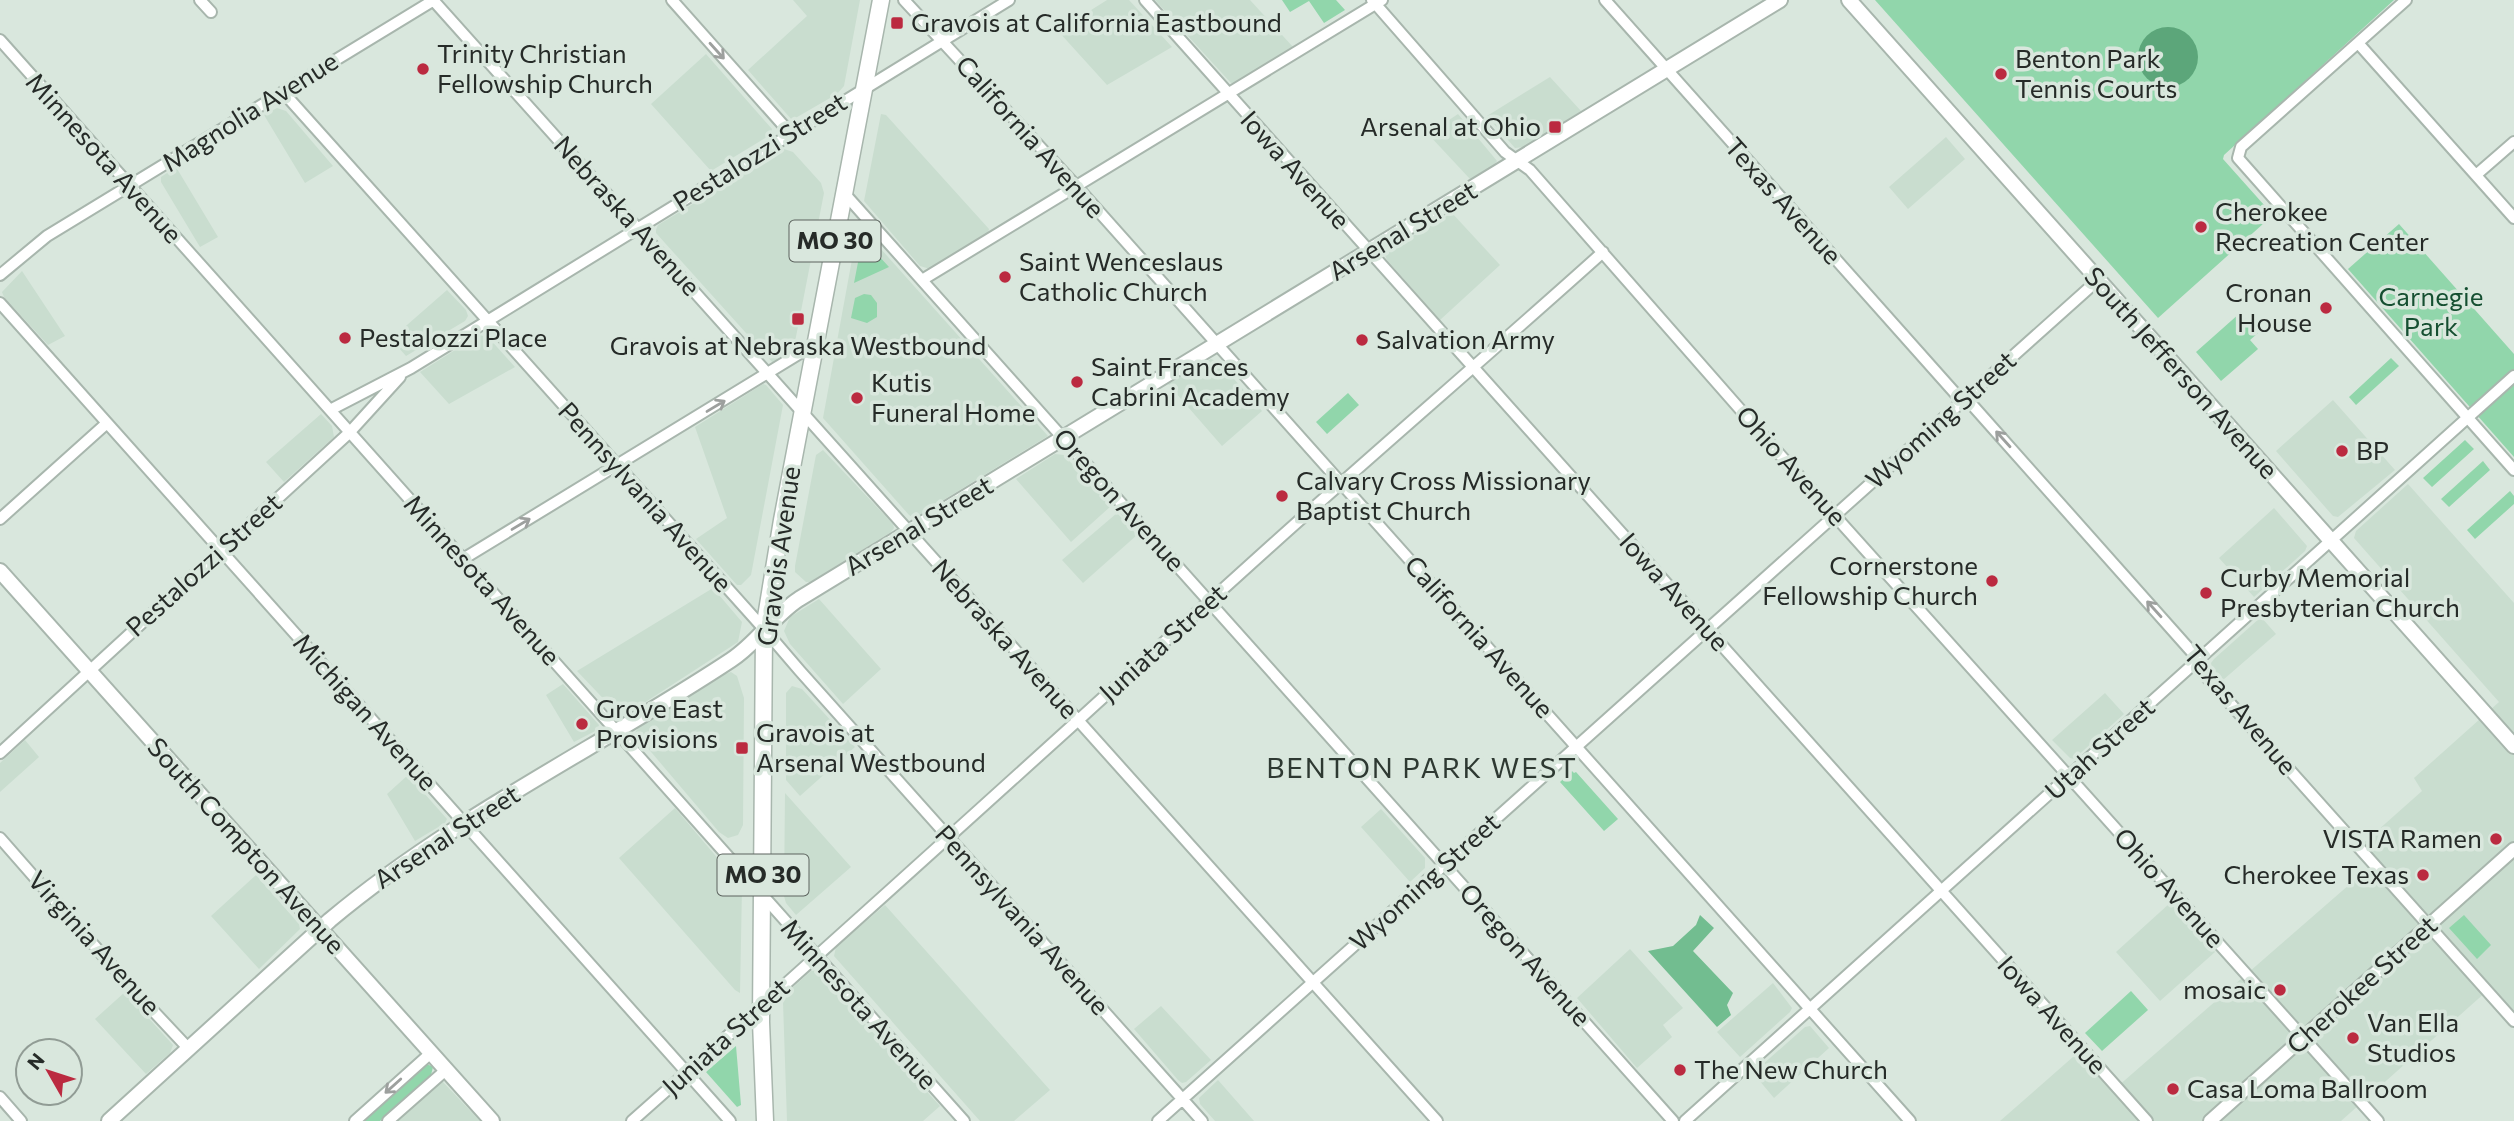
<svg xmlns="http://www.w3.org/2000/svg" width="2514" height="1121" font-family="Commissioner,sans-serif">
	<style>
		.built { fill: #c9ddcf }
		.green { fill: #91d6ab }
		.forest { fill: #72bd90 }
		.water { fill: #5ca67a }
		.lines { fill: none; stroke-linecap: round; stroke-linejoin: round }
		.minor-casing { stroke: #a8b6ad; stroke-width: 14 }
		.tertiary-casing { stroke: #a8b6ad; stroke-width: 16 }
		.secondary-casing { stroke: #a8b6ad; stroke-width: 18 }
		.primary-casing { stroke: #a8b6ad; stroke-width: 19 }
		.minor { stroke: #fff; stroke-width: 10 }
		.tertiary { stroke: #fff; stroke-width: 12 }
		.secondary { stroke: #fff; stroke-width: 14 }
		.primary { stroke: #fff; stroke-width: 16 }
		.oneway { stroke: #9da09e }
		.poi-dot { fill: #bb2a40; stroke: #d9e7dd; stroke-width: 2.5 }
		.labels { text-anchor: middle; stroke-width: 7; stroke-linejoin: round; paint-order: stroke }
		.shield { fill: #d9e7dd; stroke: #5c635e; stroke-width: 2 }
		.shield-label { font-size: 24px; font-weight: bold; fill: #262b28 }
		.poi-label { font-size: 26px; fill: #262b28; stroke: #d9e7dd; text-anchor: start }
		.street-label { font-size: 26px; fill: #262b28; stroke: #d9e7dd }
		.park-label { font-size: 26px; fill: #154f31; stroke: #d9e7dd }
		.neighbourhood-label { font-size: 28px; letter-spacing: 2px; fill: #2e3932; stroke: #d9e7dd }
	</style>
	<rect width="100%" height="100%" fill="#d9e7dd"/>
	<!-- built -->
	<path class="built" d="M793,0h67l-16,86 -7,8 -45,26 -44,-50 59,-54z
		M1107,0h22l43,47 -65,38 -49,-54z
		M1155,0h95l43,47 -58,36h-4z
		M706,54l66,75 -2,6 -59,36 -60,-67z
		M1550,77l31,34 -57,36 -9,1 -28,-32z
		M277,108l9,3 47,55 -28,17 -41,-68z
		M881,114l5,1 103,114 -1,4 -58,36 -10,-3 -56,-65z
		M1458,114l39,47 -3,4 -24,14 -42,-45z
		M1946,137l19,22 -57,50 -19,-22z
		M784,149l9,3 28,31 3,10 -31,159 -20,11 -117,-130v-3l2,-5z
		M176,167l42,70 -18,10 -39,-65v-5z
		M1452,213l48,52 -60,55 -53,-60 -2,-5 4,-5z
		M864,235l8,4 176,197 -134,82 -5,-3 -86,-97 32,-175z
		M22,271l43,65 -17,9 -44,-48 -2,-5z
		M447,290l19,20 2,6 -3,5 -59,35 -15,-17z
		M479,335l9,2 27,30 -66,37 -29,-32z
		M1211,359l9,4 42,48 -40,35 -54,-62z
		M763,384l3,1 17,20 -32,170 -10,10h-4l-41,-46 31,-21 -32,-91z
		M2333,400l62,70 -57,47 -5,-1 -57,-65z
		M321,414l11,12 2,11 -50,45 -18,-20z
		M823,450l70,74 1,4 -3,4 -81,50h-4l-11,-10v-6l21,-111z
		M1055,454l9,1 47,51 -40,36 -55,-63z
		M2408,484l106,119v418l-27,-30 -146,130h-341l82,-72 35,38 256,-223 -14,-17 63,-56 -8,-13 85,-76 -145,-164 2,-7z
		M2274,508l33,38 -2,5 -51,46 -35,-39z
		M1117,513l20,22 -54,48 -21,-23z
		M713,588l29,34 -4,20 -111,72 -5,1 -6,-3 -39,-41z
		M819,599l62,70 -38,35 -53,-60 -6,-13 6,-14z
		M2261,617l15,17 -53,46 -11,-12 -1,-5 3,-4z
		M731,672l6,4 7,22 -1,127 -5,10 -10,3 -9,-6 -84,-99 3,-5 87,-54z
		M563,684l36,41 -2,5 -23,12 -28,-47z
		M792,686l10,3 53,58 -55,49 -14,-16v-87z
		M2105,693l19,21 -50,45 -4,-1 -18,-18z
		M25,740l14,17 -39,35v-29z
		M408,775l39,44 -2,4 -30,18 -28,-47z
		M785,793l66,74 -55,48 -10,-12 -2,-7z
		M675,808l67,79 -2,106 -5,-3 -116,-132z
		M1381,809l44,49v10l-15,14 -49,-55z
		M256,875l43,49 1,5 -41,40 -48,-53z
		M2170,903l45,49 -55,49 -44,-49z
		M885,905l165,185 -36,31h-34l-146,-165 2,-9z
		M1630,949l53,59 -20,17 9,12 -35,31 -60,-70z
		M816,970l124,136 -17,15h-136l-4,-119 7,-12 21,-19z
		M1773,983l19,25 -2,4 -50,45 -23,-25z
		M125,992l48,53 -3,8 -24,21 -51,-55z
		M1161,1006l50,54 -25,22 -4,1 -4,-3 -44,-51z
		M1810,1026l19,22 -55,50 -21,-25 52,-46z
		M1218,1080l36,41h-39l-15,-17 -1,-6z
		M442,1081l38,40h-84l41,-38z"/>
	<!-- green -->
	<path class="green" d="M1282,0h54l9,10 -21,13 -15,-22 -19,11z
		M1875,0h519l-170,155 -1,4 50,56 -115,103z
		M2399,224l115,130v103l-166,-188z
		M867,243l22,24 -35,16 7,-36z
		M864,294l7,1 6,8v14l-10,6 -16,-5 4,-20z
		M2240,313l18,20 -8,7 8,9 -37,32 -25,-29z
		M2391,358l8,8 -43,39 -7,-8z
		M1348,393l11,12 -32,29 -11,-12z
		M2465,440l9,9 -42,38 -9,-9z
		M2483,461l7,9 -41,37 -8,-8z
		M2510,491l4,5v8l-39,35 -8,-9z
		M1572,771l2,2 2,-1 42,47 -14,12 -44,-49z
		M2464,915l27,30 -14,14 -28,-31z
		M2131,991l17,19 -46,41 -17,-18z
		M736,1046l5,59 -4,2 -31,-35z
		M427,1064l6,3 -2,8 -51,46h-19z"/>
	<!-- forest -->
	<path class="forest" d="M1700,915l14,13 -21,23 40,42 -6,12 4,10 -14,12 -69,-76 25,-5 23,-21z"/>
	<!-- water -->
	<path class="water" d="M2138 57a30 30 0 1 1 60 0a30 30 0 1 1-60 0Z"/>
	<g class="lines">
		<defs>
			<path id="minor" d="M200,0l11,12
				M433,0l1004,1121
				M672,0l119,134
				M904,0l173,187 833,934
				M1145,0l1002,1121
				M1372,0l133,152 25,18 244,278 604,673
				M1605,0l357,401
				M2406,0l-165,147 -3,11 276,312
				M0,40l964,1081
				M2358,43l156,175
				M283,92l481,537 36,42 402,450
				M2476,175l38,-33
				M844,193l829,928
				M0,275l47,-39 387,-236
				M922,280l460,-280
				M0,303l730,818
				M1966,398l233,262 4,13 311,348
				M330,410l81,-42 598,-368
				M0,519l107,-96
				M463,559l352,-215
				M0,753l349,-320 51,-56
				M0,838l127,145 61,65
				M0,1097l21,24
				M355,1121l77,-69
				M388,1121l59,-52
				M632,1121c216,-191 428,-385 642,-578 109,-98 220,-193 329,-291
				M1158,1121l940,-841
				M1685,1121l829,-745"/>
			<path id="tertiary" d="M2210,1121l304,-272"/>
			<path id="secondary" d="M1849,0l665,746
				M0,571l492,550
				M109,1121l221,-201c123,-103 268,-172 401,-260 26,-17 42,-44 68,-61l981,-599"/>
			<path id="primary" d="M765,1121l-4,-99 3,-393 18,-109 99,-520"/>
		</defs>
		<!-- minor casing -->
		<use href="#minor" class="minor-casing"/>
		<!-- tertiary casing -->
		<use href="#tertiary" class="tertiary-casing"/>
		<!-- secondary casing -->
		<use href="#secondary" class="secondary-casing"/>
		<!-- primary casing -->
		<use href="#primary" class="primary-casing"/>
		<!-- minor -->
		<use href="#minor" class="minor"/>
		<!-- tertiary -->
		<use href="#tertiary" class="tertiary"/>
		<!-- secondary -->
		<use href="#secondary" class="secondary"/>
		<!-- primary -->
		<use href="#primary" class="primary"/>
	</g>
	<!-- one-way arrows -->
	<defs><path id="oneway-shaft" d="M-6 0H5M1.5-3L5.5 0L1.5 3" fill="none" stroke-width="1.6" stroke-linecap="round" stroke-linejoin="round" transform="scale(1.75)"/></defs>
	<g class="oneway">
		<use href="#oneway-shaft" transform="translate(717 51) rotate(48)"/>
		<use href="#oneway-shaft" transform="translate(716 406) rotate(-31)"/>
		<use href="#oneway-shaft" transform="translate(2003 439) rotate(-132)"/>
		<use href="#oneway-shaft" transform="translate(521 524) rotate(-31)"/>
		<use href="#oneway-shaft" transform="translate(2154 609) rotate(-132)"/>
		<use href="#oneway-shaft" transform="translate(393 1086) rotate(138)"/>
	</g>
	<!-- markers -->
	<g class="poi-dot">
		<rect x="890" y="16" width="14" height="14" rx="3.5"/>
		<circle cx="423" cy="69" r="7"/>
		<circle cx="2001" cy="74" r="7"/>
		<rect x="1548" y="120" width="14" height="14" rx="3.5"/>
		<circle cx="2201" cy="227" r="7"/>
		<circle cx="1005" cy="277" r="7"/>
		<circle cx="2326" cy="308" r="7"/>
		<rect x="791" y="312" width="14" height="14" rx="3.5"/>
		<circle cx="345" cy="338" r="7"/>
		<circle cx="1362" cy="340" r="7"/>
		<circle cx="1077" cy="382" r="7"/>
		<circle cx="857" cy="398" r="7"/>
		<circle cx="2342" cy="451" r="7"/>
		<circle cx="1282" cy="496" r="7"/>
		<circle cx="1992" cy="581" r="7"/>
		<circle cx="2206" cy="593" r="7"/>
		<circle cx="582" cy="724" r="7"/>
		<rect x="735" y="741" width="14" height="14" rx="3.5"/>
		<circle cx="2496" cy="839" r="7"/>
		<circle cx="2423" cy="875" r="7"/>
		<circle cx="2280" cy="990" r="7"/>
		<circle cx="2353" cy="1038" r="7"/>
		<circle cx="1680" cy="1070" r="7"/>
		<circle cx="2173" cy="1089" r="7"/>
	</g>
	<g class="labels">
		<!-- shield labels -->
		<g class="shield">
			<rect x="789.5" y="220.5" width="91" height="41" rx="5"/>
			<rect x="717.5" y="854.5" width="91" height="41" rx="5"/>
		</g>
		<g class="shield-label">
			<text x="835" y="249">MO 30</text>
			<text x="763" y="883">MO 30</text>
		</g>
		<!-- poi labels -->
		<g class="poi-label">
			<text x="911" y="32">Gravois at California Eastbound</text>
			<text x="437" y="63">Trinity Christian<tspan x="437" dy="30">Fellowship Church</tspan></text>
			<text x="2015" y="68">Benton Park<tspan x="2015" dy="30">Tennis Courts</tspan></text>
			<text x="1541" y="136" text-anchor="end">Arsenal at Ohio</text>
			<text x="2215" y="221">Cherokee<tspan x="2215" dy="30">Recreation Center</tspan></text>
			<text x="1019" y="271">Saint Wenceslaus<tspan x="1019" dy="30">Catholic Church</tspan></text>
			<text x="2312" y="302" text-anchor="end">Cronan<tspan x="2312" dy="30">House</tspan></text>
			<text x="359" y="347">Pestalozzi Place</text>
			<text x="1376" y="349">Salvation Army</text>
			<text x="798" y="355" text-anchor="middle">Gravois at Nebraska Westbound</text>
			<text x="1091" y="376">Saint Frances<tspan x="1091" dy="30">Cabrini Academy</tspan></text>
			<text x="871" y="392">Kutis<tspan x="871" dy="30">Funeral Home</tspan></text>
			<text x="2356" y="460">BP</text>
			<text x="1296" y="490">Calvary Cross Missionary<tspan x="1296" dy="30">Baptist Church</tspan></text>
			<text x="1978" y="575" text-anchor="end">Cornerstone<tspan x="1978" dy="30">Fellowship Church</tspan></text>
			<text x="2220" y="587">Curby Memorial<tspan x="2220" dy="30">Presbyterian Church</tspan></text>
			<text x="596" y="718">Grove East<tspan x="596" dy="30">Provisions</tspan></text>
			<text x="756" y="742">Gravois at<tspan x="756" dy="30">Arsenal Westbound</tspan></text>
			<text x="2482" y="848" text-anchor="end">VISTA Ramen</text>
			<text x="2409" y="884" text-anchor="end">Cherokee Texas</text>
			<text x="2266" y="999" text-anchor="end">mosaic</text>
			<text x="2367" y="1032">Van Ella<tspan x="2367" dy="30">Studios</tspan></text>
			<text x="1694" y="1079">The New Church</text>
			<text x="2187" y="1098">Casa Loma Ballroom</text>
		</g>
		<!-- street labels -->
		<g class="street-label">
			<text transform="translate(250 112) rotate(-32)" y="9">Magnolia Avenue</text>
			<text transform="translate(1030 137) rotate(48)" y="9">California Avenue</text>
			<text transform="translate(760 152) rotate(-32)" y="9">Pestalozzi Street</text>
			<text transform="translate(104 158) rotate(48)" y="9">Minnesota Avenue</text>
			<text transform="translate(1295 170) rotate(48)" y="9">Iowa Avenue</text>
			<text transform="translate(1783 201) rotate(48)" y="9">Texas Avenue</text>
			<text transform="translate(627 216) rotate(48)" y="9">Nebraska Avenue</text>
			<text transform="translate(1403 231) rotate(-31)" y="9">Arsenal Street</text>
			<text transform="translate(2181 373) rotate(48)" y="9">South Jefferson Avenue</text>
			<text transform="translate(1941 420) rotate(-42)" y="9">Wyoming Street</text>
			<text transform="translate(1791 466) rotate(48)" y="9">Ohio Avenue</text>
			<text transform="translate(645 497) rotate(48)" y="9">Pennsylvania Avenue</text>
			<text transform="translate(1119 500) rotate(48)" y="9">Oregon Avenue</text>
			<text transform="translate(919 526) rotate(-31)" y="9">Arsenal Street</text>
			<text transform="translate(779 556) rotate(-82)" y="9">Gravois Avenue</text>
			<text transform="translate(204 565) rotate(-42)" y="9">Pestalozzi Street</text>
			<text transform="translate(482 580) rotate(48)" y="9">Minnesota Avenue</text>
			<text transform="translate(1674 592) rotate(48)" y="9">Iowa Avenue</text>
			<text transform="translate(1479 637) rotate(48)" y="9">California Avenue</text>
			<text transform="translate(1005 639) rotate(48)" y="9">Nebraska Avenue</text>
			<text transform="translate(1163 643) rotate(-42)" y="9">Juniata Street</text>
			<text transform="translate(2240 710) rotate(50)" y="9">Texas Avenue</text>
			<text transform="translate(365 712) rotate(48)" y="9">Michigan Avenue</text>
			<text transform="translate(2100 749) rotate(-42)" y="9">Utah Street</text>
			<text transform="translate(447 837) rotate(-33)" y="9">Arsenal Street</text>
			<text transform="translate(246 846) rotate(48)" y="9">South Compton Avenue</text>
			<text transform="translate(1425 882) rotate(-42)" y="9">Wyoming Street</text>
			<text transform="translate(2169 888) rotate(48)" y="9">Ohio Avenue</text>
			<text transform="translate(1022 920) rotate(48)" y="9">Pennsylvania Avenue</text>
			<text transform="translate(94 943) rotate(48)" y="9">Virginia Avenue</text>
			<text transform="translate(1525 955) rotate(48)" y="9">Oregon Avenue</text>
			<text transform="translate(2362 985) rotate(-42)" y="9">Cherokee Street</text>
			<text transform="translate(859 1004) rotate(48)" y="9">Minnesota Avenue</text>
			<text transform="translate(2052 1015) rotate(48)" y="9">Iowa Avenue</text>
			<text transform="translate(726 1037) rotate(-42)" y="9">Juniata Street</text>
		</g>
		<!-- park labels -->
		<g class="park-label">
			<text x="2431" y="306">Carnegie<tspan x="2431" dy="30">Park</tspan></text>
		</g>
		<!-- neighbourhood labels -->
		<g class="neighbourhood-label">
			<text x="1422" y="778">BENTON PARK WEST</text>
		</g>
	</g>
	<!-- north arrow -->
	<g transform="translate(49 1072) rotate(309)"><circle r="33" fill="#d9e7dd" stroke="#919c95" stroke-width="2"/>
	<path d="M0-5L12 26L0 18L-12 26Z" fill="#bb2a40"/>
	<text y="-10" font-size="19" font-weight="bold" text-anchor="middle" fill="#262b28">N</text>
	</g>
</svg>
